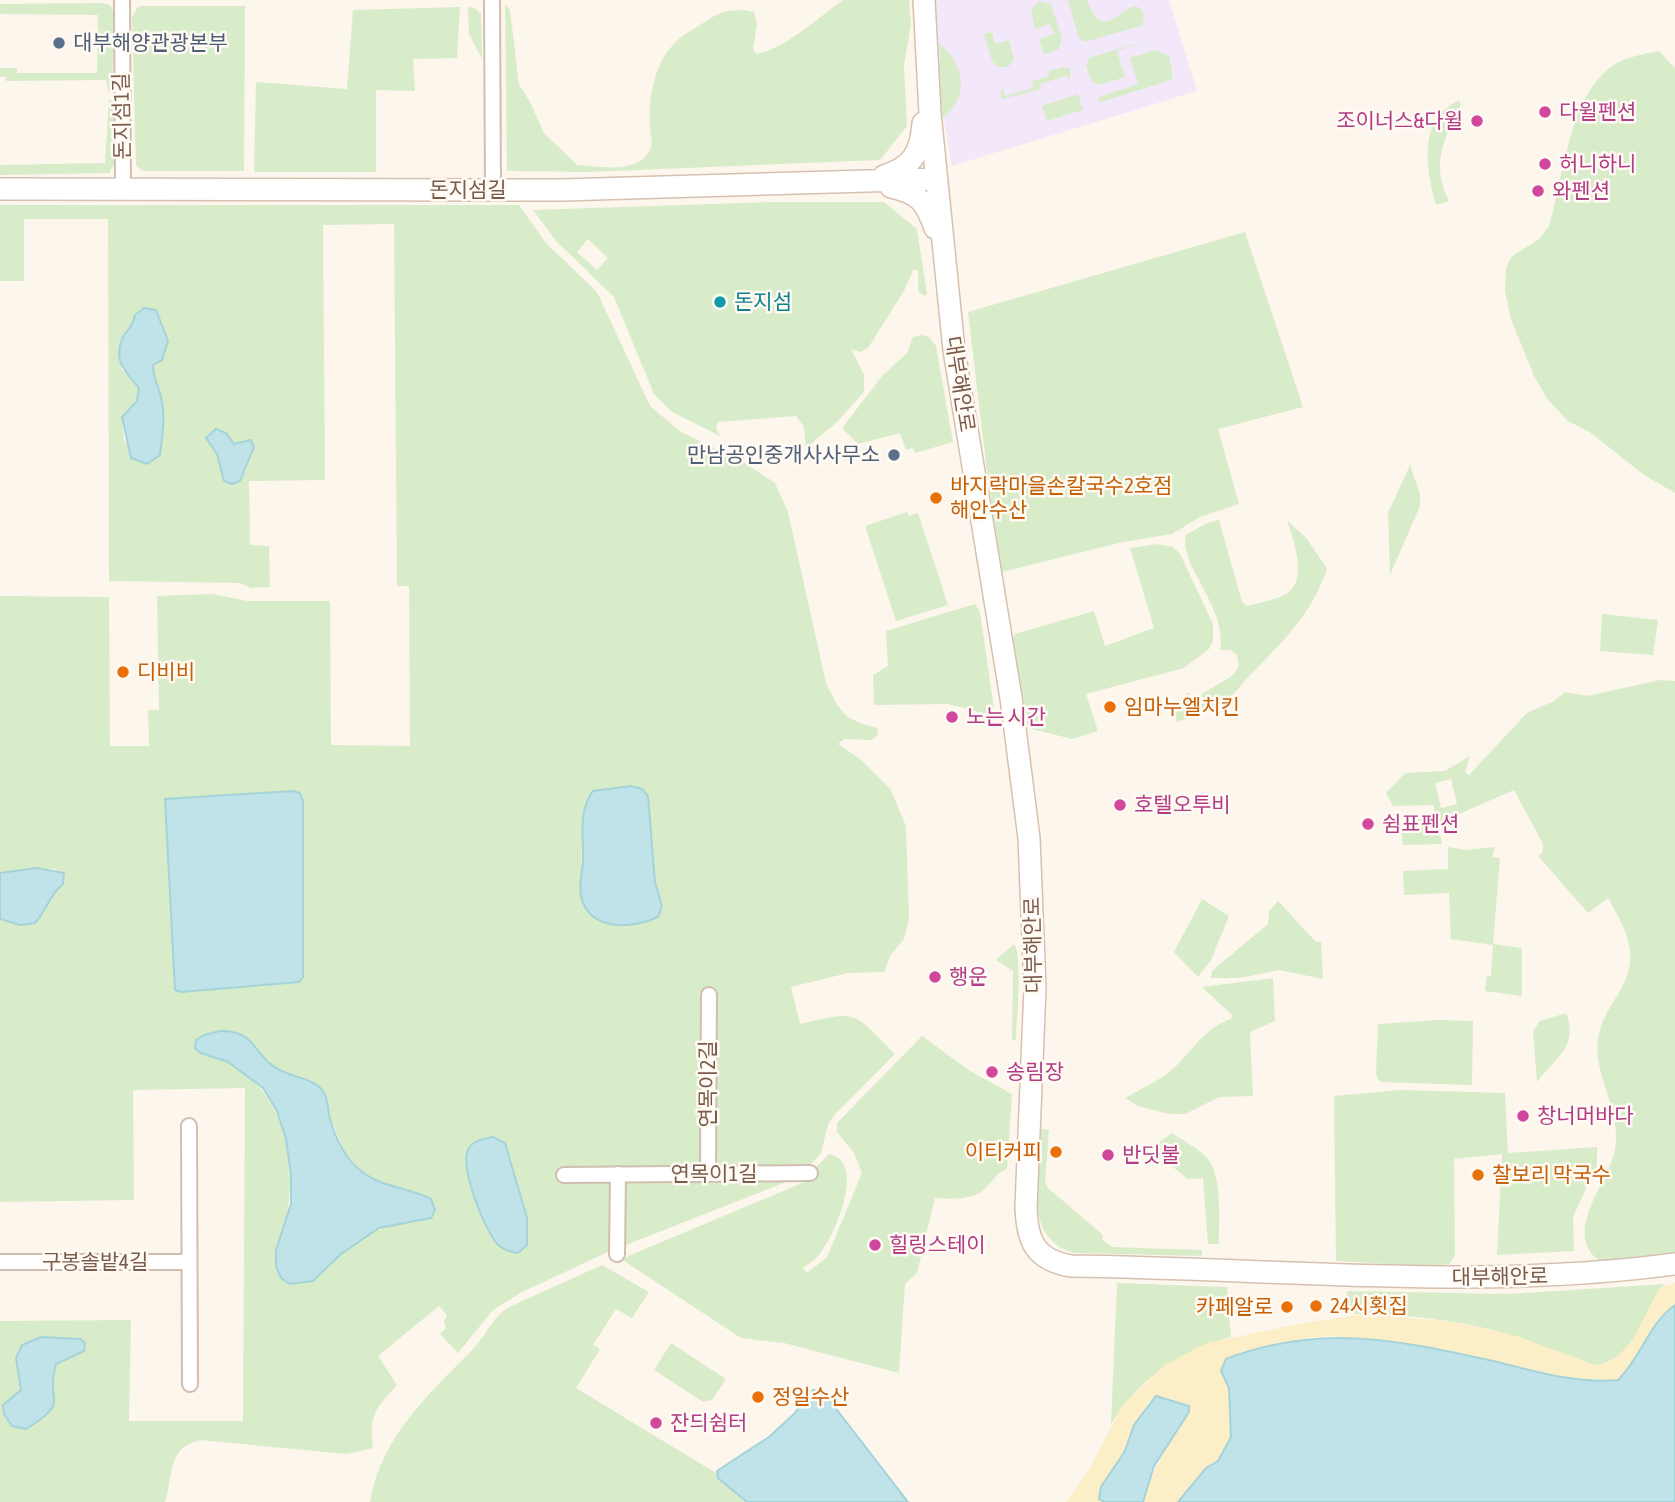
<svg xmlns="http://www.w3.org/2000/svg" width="1675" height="1502" font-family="'Asap Condensed','Noto Sans KR',sans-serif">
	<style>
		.education { fill: #f3e8fa }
		.green { fill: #d8ecc9; fill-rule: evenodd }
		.sand { fill: #fcefc7 }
		.water { fill: #bfe3e8; stroke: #a5d3da; stroke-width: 2 }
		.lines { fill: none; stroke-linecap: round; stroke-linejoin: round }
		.street-casing { stroke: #d1beb0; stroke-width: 18 }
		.secondary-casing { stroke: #d6c0b0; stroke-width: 24 }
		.street { stroke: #fff; stroke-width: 14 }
		.secondary { stroke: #fff; stroke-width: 21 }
		.service-dot { fill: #5c6f8a; stroke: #fffaf3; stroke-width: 2.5 }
		.hotel-dot { fill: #d1479c; stroke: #fffaf3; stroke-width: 2.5 }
		.culture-dot { fill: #0f9aa8; stroke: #fffaf3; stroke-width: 2.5 }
		.food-dot { fill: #e8710a; stroke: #fffaf3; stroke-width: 2.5 }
		.labels { text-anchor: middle; stroke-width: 5; stroke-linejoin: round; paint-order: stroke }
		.service-label { font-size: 21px; fill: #4e5e75; stroke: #fffaf3; text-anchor: start }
		.hotel-label { font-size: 21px; fill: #b23c85; stroke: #fffaf3; text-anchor: start }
		.street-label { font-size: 21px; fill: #7a5c4d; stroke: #fffaf3 }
		.culture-label { font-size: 21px; fill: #0d838f; stroke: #fffaf3; text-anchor: start }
		.food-label { font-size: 21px; fill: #c56008; stroke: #fffaf3; text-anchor: start }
	</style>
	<rect width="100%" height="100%" fill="#fdf6ec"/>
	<!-- education -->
	<path class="education" d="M935,0h234l28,91 -245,75 -12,-69z"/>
	<!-- green -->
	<path class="green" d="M843,0h66l2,25 -7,40 3,61 -27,34 -291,12 -82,-1 -2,-167 5,6 9,75 10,15 15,33 33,32c20,1 52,8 68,-8 10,-10 6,-18 5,-30 -2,-26 4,-63 23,-82 8,-10 20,-15 30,-22 16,-12 32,-16 51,-11l3,11 -4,27 3,4c28,-4 64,-38 87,-54z
		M1068,0h19c17,44 30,8 49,6l7,5 1,9 -3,6 -57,16 -6,-6z
		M1039,1l12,3 11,34 -3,11 -15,6 -5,-16 15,-5 -4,-10 -15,5 -4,-19z
		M103,3l7,2 4,8 -2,78h-4l-2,-11 -100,1v-4h-6v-9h17v5h80l1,-58 -98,-1v-10z
		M141,6h104l-1,165h-101l-7,-5 -4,-149 5,-9z
		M460,7l-3,51 -44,1 2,32 -39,-1v82h-122l2,-90 91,7 6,-79z
		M468,7l7,1 6,6 1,45 -13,-25z
		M992,32l3,12 14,-4 5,19 -6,8h-10l-6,-6 -8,-27z
		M1159,37l-42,14 8,26 -25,8 -8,-3 -6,-16 3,-8z
		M939,43c25,19 32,55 3,75z
		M1156,50l13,6 4,19 -2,5 -73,23 1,-6 39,-13 -8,-26z
		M1659,51l16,17v425l-31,-18 -53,-42 -23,-12 -20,-21 -14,-24 -23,-57 -6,-28 1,-22 5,-12 28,-18 10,-13c15,-48 19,-128 63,-160 13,-9 32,-12 47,-15z
		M1063,67l7,2v11l-4,-4 -26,8 1,5 -39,10 -2,-8 3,-1 2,6 28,-8 -1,-7 17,-5 -1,-5z
		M1078,94l5,16 -36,11 -5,-15z
		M109,99l4,3 2,61 -6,10 -109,2v-10l105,-2z
		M1459,101l2,3c-17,35 -31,59 -12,97l-13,4c-10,-33 -19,-88 23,-104z
		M768,202h116l33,27 10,65 -3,2 -6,-5v-21h-5l-9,21 -36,57 -8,4 -9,-3 13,26v17l-27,30 -31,26 -2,-21 -8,-11 -78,6 -2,5 4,9 -48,-24 -18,-18 -40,-97 -58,-56 -23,-31zM588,239l20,19 -11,12 -20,-18z
		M0,205h519l27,38 51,49 53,114 31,26 62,30 32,21 13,29 38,171c14,29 18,37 51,45l1,7 -6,5 -28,-1 -6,5 22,15 31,31 15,36 3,93 -5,20 -14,17 -6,16 -36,1 -57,14 9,37c61,-14 51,-13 95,30l-59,59 -8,11 -7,29 -22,24 -191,75 -86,40 -29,18 -35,43 -18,-19 6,-6 -2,-6 3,-7 -8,-9 -61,50 19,29c-22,24 -28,30 -24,63l-26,6 -147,-14c-34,9 -26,34 -35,62h-165v-181l131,-1 -2,101h114l2,-333 -112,2 1,110 -134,2v-283l44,-6 9,-21 10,-8 1,-10 -10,-5 -54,4v-277l109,1 1,149h39l-1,-36h11l-2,-114 55,-2 36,7h82l1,144 79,1 -1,-160h-12l-3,-362 -71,1 2,255 -76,1 1,64 19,1 1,41 -19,1 -11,-5 -131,-2 -1,-362h-84v62h-24zM144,308l12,2 6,50 -9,4c0,14 5,20 8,33 5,19 1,39 -1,58l-13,9 -23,-23 -2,-24 15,-16 2,-13 -18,-19 2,-32 10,-11 2,-11zM226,433l8,11 20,3 -8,24 -22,10 -7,-27zM631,786l11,3 6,7 7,86 5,13 -62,25 -11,-9 -6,-13 1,-73 5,-26 6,-8zM293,791l7,3 3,7v169l-128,20 -10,-191zM256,1046l5,11 68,58 17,40 15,16 21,13 40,11 -4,27c-38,0 -68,21 -93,49l-49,-21c31,-72 13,-178 -75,-197zM85,1343l-2,8 -27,12c-8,29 9,38 -19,59l-34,-17 18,-15 -3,-14z
		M1245,232l58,175 -85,22 21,75 -39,13 -28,17 -49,8 -121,30 -14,-92 -20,-168z
		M922,335l7,2 7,9 17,96 -38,11 -2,-5 -7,2 -6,-17 -42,11 -16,-16 41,-53 24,-22 6,-16z
		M1410,465l10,29v12l-30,69 -2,-62z
		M907,512l2,4 9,-3 30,92 -52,16 -31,-95z
		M1219,520l23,82 5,4c12,-3 28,-6 39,-12 23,-13 7,-55 1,-74l20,19 20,30c-16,47 -45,73 -79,108 -8,8 -11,16 -22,23 -14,9 -32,16 -49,22l-3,-10 6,-4 8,-16 5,7 39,-23 7,-10 -2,-11 -7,-5h-10c8,-43 -42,-85 -34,-115l21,-12z
		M1156,544l17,3 7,7 33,70v17l-4,8 -25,19 -98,26 12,37 -26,8 -44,-11 -15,-89 2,-5 79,-23 11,35 49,-18 -24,-80z
		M975,604l5,8 15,104 -47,-12 -74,1 -1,-30 15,-9 -2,-35z
		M1602,614l56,6 -5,35 -53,-4z
		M1660,680l15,1v571l-75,9c-40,-27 10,-80 15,-112 7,-40 -22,-73 -17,-109 2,-17 10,-30 19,-44 24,-38 12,-61 -9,-98l-20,15 -50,-57 5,-4v-8l-29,-54 -69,30 -6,10 3,14 -39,1 -2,-21 6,-5h28l-1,-14 -41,1 -7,-13 19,-20 40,-2 25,-15 -5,16 4,3 58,-62 27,-12 11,-9 22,4zM1451,779l6,25 -16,4 -6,-25z
		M1448,847l18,3 29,-3 -3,10 8,1 -7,86 29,4v48l-37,-5 2,-15h4l2,-31 -42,-6 -2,-46 -45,2 -1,-24 45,-2z
		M1202,899l27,17 -18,44 -13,17 -24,-25z
		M1278,901l38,41h5l2,37 -44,-9 -39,8h-29l1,-7 56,-47 1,-13z
		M1014,944c9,12 2,77 2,95l-4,2 1,-70 -17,-11z
		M1273,978l2,43 -25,11 3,64 -34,1 -34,17h-16l-31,-8 -13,-8c18,-10 38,-19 52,-33 19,-19 28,-37 54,-46l1,-4 -30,-28z
		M1566,1013c13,34 -11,45 -29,69l-4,-51 7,-10z
		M1439,1020l34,1 -1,64 -92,-3 -4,-7 2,-51z
		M922,1036l48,35 42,23 -5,75c-12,4 -16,16 -26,23 -14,8 -31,7 -46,6l-18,75 -12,11 -6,89 -115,-30 -43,-5 -120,-79 179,-75 29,-30c40,7 3,89 -13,104 -4,4 -9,7 -13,10l4,5 20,-16 35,-84 -8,-20 -17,-21v-9z
		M1400,1090l105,3 3,60 89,-6v18l-24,52 1,34 -77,4 5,-101 -48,5 1,96 -5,9 -20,2 -94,-5 -2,-165z
		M1041,1129l8,1 -4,52 3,6 55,47 -1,5 11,7 89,3v6l-129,-3c-52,-16 -35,-82 -32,-124z
		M1172,1133c10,7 24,14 33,23 19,18 13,63 14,88h-11l-5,-66 -15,1 -38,-30z
		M602,1265l47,27 -17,26 -16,-9 -23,36 7,4 -24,39 140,85 31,29h-377c10,-64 60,-109 103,-153 13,-13 18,-30 34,-41z
		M1117,1283l110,4 4,50c-52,13 -92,42 -120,87z
		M1666,1284l-6,4c-18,29 -27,72 -65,78 -28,-7 -53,-22 -80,-30 -50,-15 -108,-22 -160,-22l-8,-13v-10l162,3z
		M671,1343l55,36 -14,21 -9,2 -49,-32z"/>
	<!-- sand -->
	<path class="sand" d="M1675,1283v22c-26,18 -34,53 -56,75l-45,-1 -149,-31 -93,-12 -26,2 -85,33 8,17 2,49 -13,24 -12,7 -28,34h-35c10,-35 29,-64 45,-96l-24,-9 -14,4 -16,24 -2,11 -32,63 4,3h-38l23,-32 34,-65 42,-40 42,-22 96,-20 64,-9 76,7 35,6 38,9 79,29c38,-5 47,-48 65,-77z"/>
	<!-- water -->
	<path class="water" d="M144,308l12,2 12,31 -6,19 -9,5c0,14 5,19 8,32 5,19 1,39 -1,58l-13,9 -16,-6 -9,-41 15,-16 2,-13c-13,-16 -26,-26 -17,-49 5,-10 11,-12 13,-24z
		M216,429l10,4 8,11 17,-4 3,7 -14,34 -8,3 -8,-3 -7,-27 -11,-16z
		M631,786l11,3 6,7 7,86 7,24 -4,11c-25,12 -69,15 -77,-21 -3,-14 3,-28 2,-43 0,-21 -4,-43 10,-62z
		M293,791l7,2 3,8v176l-4,5 -118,10 -6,-2 -10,-191z
		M37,868l27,5 -1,11c-14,11 -16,26 -28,39l-15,2 -20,-6v-46z
		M220,1031c39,-1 32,28 64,41 13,6 35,8 41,23 3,6 3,14 4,21 6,21 15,42 32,55 21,17 48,16 70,28l4,11 -4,8 -52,10 -38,26 -28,27 -23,3 -9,-6 -5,-12v-16l15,-46v-30l-5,-35 -9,-28 -14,-23 -35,-26 -27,-9 -6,-5 1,-8 8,-5z
		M493,1137l12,6 22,75v27l-9,8c-8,-1 -14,-3 -20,-8 -13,-14 -40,-80 -29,-97 5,-8 15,-9 24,-11z
		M1675,1305v197h-497l28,-34 12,-7 13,-24 -2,-49 -8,-17 5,-12c94,-36 172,-19 267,2 41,10 83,23 125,19 23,-22 31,-57 57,-75z
		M41,1337l39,2 5,4 -1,8 -28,13c-12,39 17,36 -30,65l-14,-3 -8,-12 -1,-9 18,-15 -5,-32 6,-13z
		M813,1390l10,2 85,110h-161l-29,-24 -1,-7 52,-34 24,-22z
		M1156,1396l33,10v6l-35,54 -11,36h-39l-5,-3 2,-12 24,-36 9,-26z"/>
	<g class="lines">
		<defs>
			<path id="street" d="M122,0l1,190
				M492,0l1,190
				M189,1126l1,258
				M708,1174l1,-179
				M564,1175l246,-2
				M617,1254l1,-80
				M0,1262h189"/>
			<path id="secondary" d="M924,0l6,113 24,237 57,348 18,140 6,150 -9,219c1,34 9,53 45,59 202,2 403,25 604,-2
				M884,176c28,-9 37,-23 39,-53
				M891,187c28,6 35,15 44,41
				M0,189l562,1 374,-11"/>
		</defs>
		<!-- street casing -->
		<use href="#street" class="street-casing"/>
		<!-- secondary casing -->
		<use href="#secondary" class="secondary-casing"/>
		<!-- street -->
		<use href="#street" class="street"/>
		<!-- secondary -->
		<use href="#secondary" class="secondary"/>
	</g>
	<!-- markers -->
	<g class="service-dot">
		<circle cx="59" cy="43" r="7"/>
		<circle cx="894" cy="455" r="7"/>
	</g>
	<g class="hotel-dot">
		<circle cx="1545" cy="112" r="7"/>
		<circle cx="1477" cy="121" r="7"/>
		<circle cx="1545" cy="164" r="7"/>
		<circle cx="1538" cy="191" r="7"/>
		<circle cx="952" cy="717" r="7"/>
		<circle cx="1120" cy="805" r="7"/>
		<circle cx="1368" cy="824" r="7"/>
		<circle cx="935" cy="977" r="7"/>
		<circle cx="992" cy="1072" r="7"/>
		<circle cx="1523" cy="1116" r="7"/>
		<circle cx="1108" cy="1155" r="7"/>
		<circle cx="875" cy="1245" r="7"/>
		<circle cx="656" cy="1423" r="7"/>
	</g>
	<circle class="culture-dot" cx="720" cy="302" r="7"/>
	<g class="food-dot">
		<circle cx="936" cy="498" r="7"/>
		<circle cx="123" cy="672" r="7"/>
		<circle cx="1110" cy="707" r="7"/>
		<circle cx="1056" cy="1152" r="7"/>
		<circle cx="1478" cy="1175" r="7"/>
		<circle cx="1316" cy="1306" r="7"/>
		<circle cx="1287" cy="1307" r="7"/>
		<circle cx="758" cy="1397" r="7"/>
	</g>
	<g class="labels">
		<!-- service labels -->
		<g class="service-label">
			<text x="73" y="50">대부해양관광본부</text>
			<text x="880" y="462" text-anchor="end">만남공인중개사사무소</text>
		</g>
		<!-- hotel labels -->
		<g class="hotel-label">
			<text x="1559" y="119">다윌펜션</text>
			<text x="1463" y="128" text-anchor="end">조이너스&amp;다윌</text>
			<text x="1559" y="171">허니하니</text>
			<text x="1552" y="198">와펜션</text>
			<text x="966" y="724">노는 시간</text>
			<text x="1134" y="812">호텔오투비</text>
			<text x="1382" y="831">쉼표펜션</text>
			<text x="949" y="984">행운</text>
			<text x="1006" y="1079">송림장</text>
			<text x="1537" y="1123">창너머바다</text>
			<text x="1122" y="1162">반딧불</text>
			<text x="889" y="1252">힐링스테이</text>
			<text x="670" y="1430">잔듸쉼터</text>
		</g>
		<!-- street labels -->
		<g class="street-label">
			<text transform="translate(122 116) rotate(-91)" y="7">돈지섬1길</text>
			<text x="468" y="197">돈지섬길</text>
			<text transform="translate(960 384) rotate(81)" y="7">대부해안로</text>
			<text transform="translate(1033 945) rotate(-91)" y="7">대부해안로</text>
			<text transform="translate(708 1084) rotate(-90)" y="7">연목이2길</text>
			<text x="714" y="1181">연목이1길</text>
			<text x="95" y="1269">구봉솔밭4길</text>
			<text transform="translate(1500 1277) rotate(-1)" y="7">대부해안로</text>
		</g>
		<!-- culture labels -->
		<g class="culture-label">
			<text x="734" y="309">돈지섬</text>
		</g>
		<!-- food labels -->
		<g class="food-label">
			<text x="950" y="493">바지락마을손칼국수2호점<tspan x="950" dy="24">해안수산</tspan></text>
			<text x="137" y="679">디비비</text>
			<text x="1124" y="714">임마누엘치킨</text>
			<text x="1042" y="1159" text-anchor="end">이티커피</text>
			<text x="1492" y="1182">찰보리 막국수</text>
			<text x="1330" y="1313">24시횟집</text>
			<text x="1273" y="1314" text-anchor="end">카페알로</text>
			<text x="772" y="1404">정일수산</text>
		</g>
	</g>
</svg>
